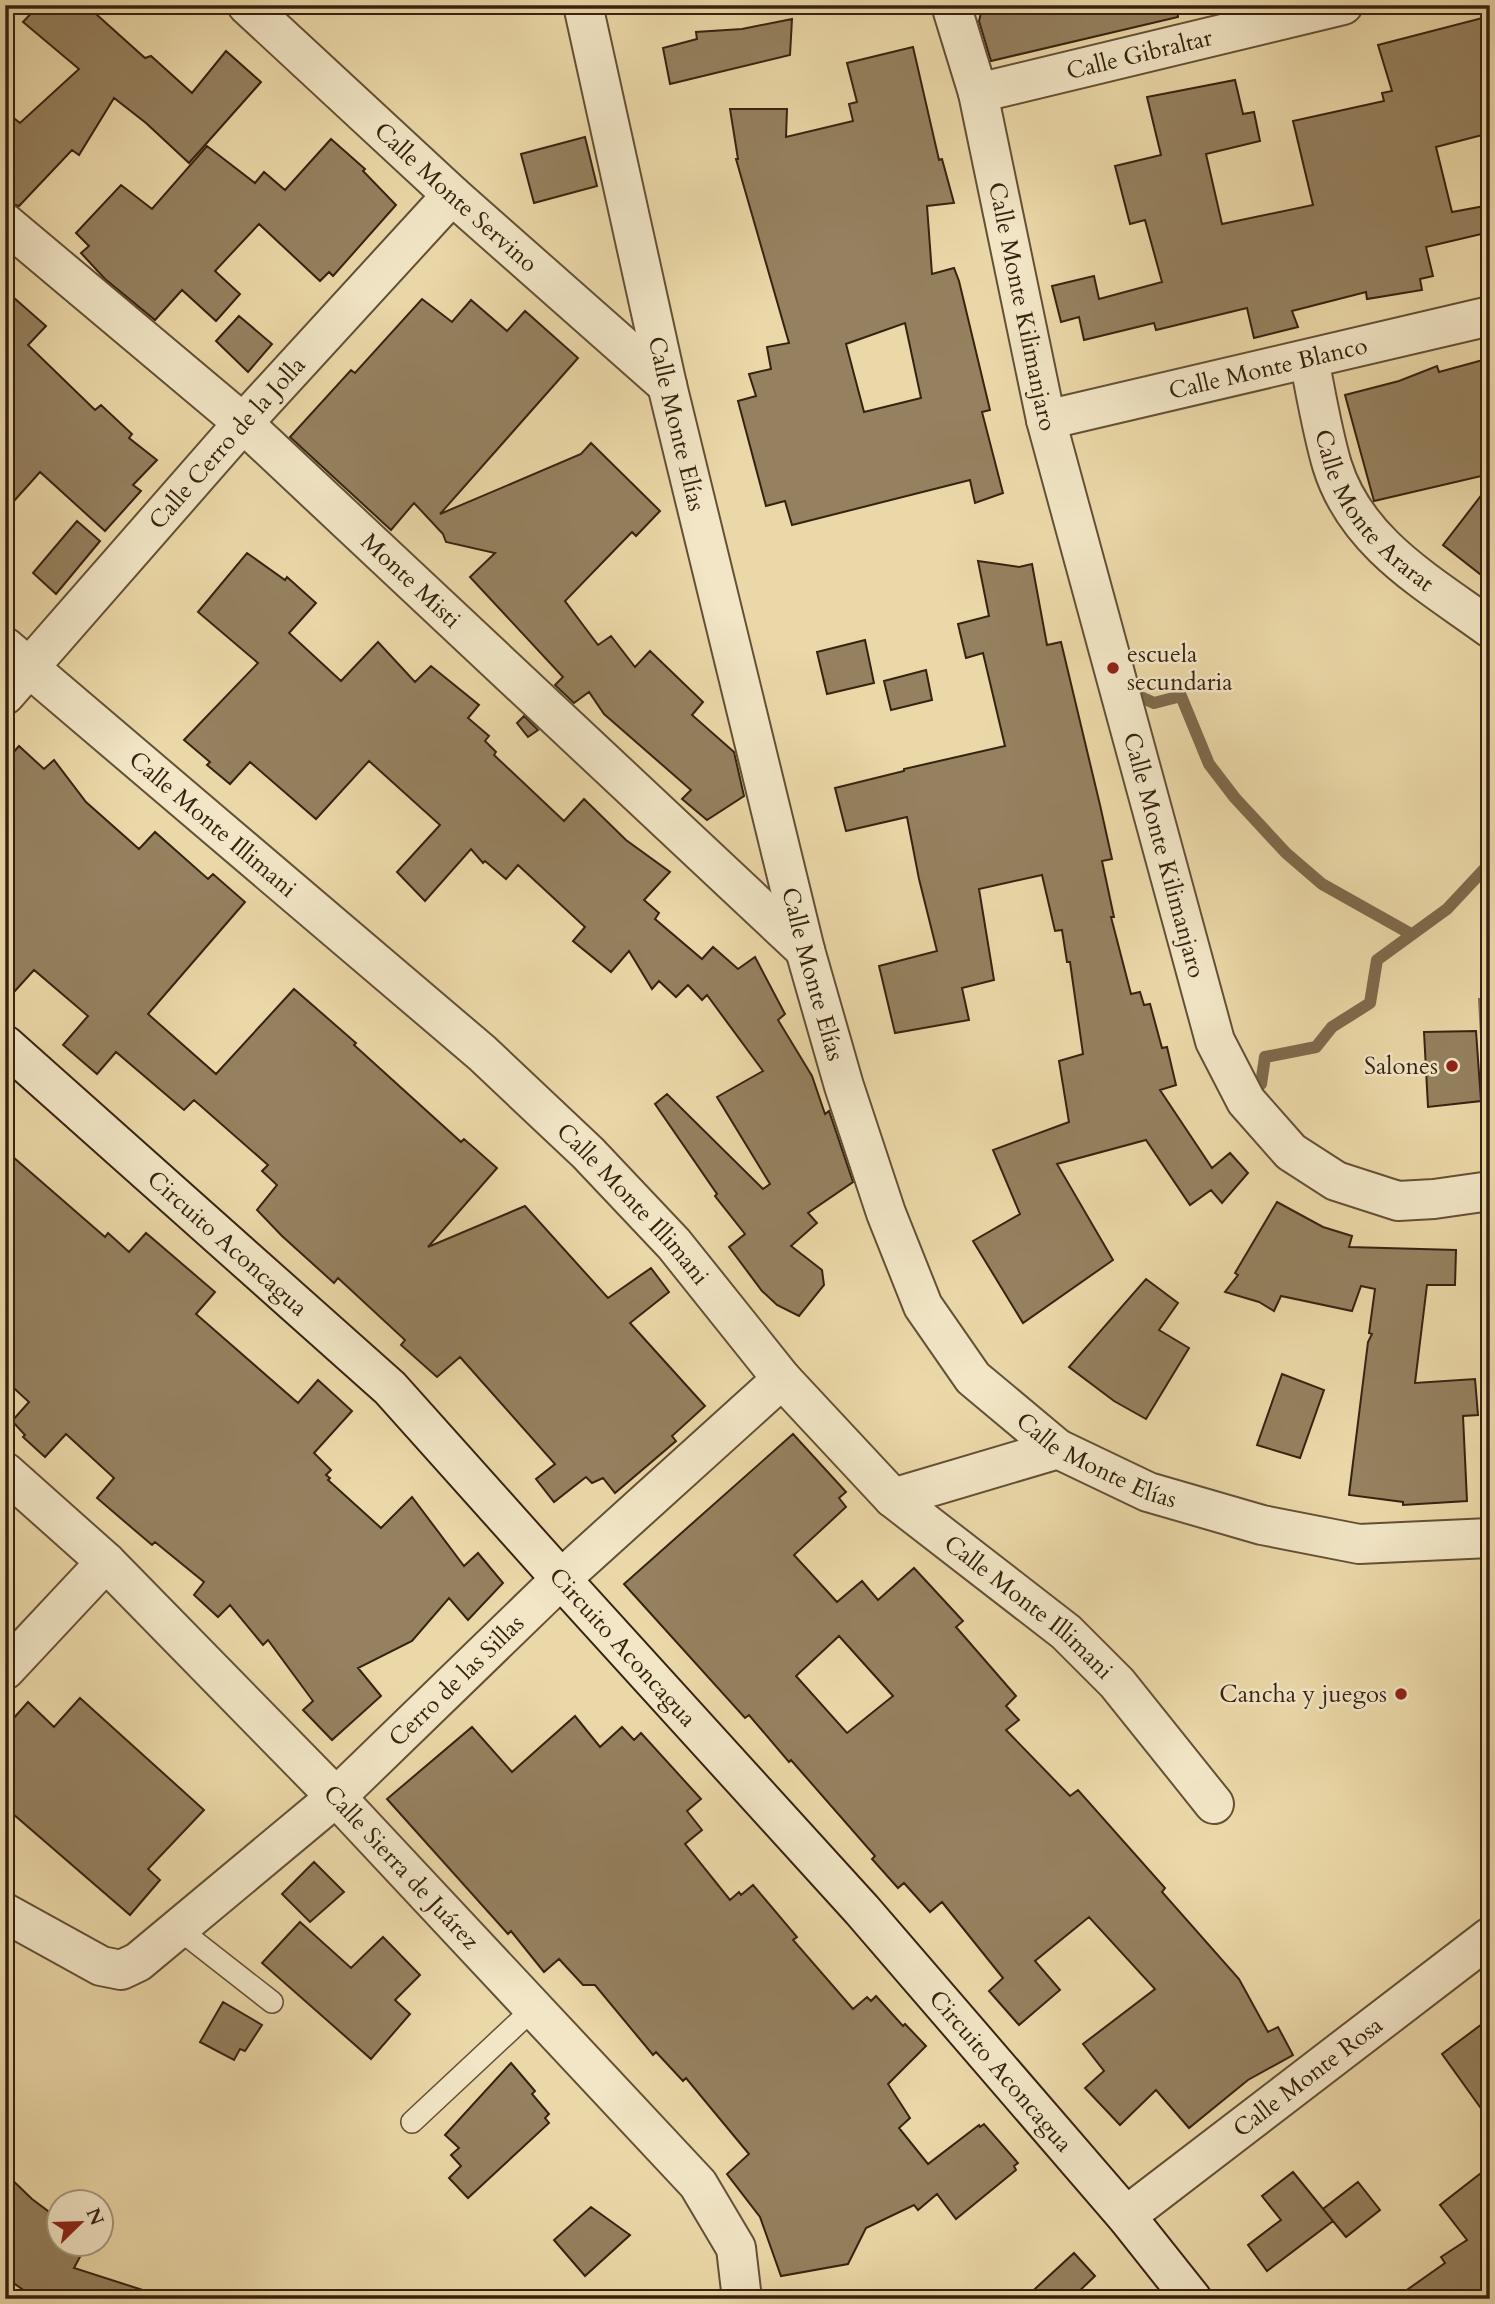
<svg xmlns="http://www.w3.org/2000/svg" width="1495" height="2304" font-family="Cardo,serif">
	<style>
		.green { fill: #ccb98e; stroke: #826e4f; stroke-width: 2 }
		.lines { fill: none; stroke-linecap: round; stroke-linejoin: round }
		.stream { stroke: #7e6a4c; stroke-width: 12 }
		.building { fill: #95815f; stroke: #372210; stroke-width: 2; fill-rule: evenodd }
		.lane-casing { stroke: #645036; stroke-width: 24 }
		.street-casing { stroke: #645036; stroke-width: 42 }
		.secondary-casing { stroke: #372210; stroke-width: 42 }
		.lane { stroke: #f2e6c6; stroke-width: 21 }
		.street { stroke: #f2e6c6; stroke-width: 38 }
		.secondary { stroke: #f2e6c6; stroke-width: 38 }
		.poi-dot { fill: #8f2418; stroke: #f2e6c6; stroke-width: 2.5 }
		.labels { text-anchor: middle; stroke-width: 5; stroke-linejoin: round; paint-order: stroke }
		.street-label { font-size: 24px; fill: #372210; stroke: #f2e6c6 }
		.poi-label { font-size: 24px; fill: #372210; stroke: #f2e6c6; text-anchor: end }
	</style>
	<rect width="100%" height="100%" fill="#ebd8a8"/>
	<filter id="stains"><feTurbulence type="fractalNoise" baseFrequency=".00286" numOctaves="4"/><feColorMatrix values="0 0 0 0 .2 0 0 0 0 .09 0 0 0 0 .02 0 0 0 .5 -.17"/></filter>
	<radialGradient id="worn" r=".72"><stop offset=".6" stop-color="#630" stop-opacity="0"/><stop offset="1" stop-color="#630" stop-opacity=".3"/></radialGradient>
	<!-- green -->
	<path class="green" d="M1479,999h11v89l-6,1z"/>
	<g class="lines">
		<!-- stream -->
		<path class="stream" d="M1136,695l18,8 27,-7 28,68 26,34 51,55 36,31 89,50
			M1261,1084l4,-27 51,-10 16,-20 38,-24 7,-43 70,-51 43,-46"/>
	</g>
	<!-- building -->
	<path class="building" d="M39,5h47l59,53 6,-2 41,37 34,-42 35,31 -72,81 -43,-40 -32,-25 -35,57 -7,-5 -53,56 -14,-4v-91l15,12 59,-54 -56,-47z
		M983,5h194l1,12 -187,44 -12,-40z
		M1490,16v117l-54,14 16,65 38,-7v27l-64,15 7,29 -13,3 2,11 -55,9 -1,-7 -74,19 6,16 -44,11 -7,-30 -91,22 -2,-7 -70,17 -5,-23 -18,5 -9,-36 42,-10 5,23 63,-17 -17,-62 -15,4 -15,-58 46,-11 -14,-58 88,-17 8,34 11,-2 6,29 -54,13 16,70 91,-19 -20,-84 91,-20 -2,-8 10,-2 -14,-46z
		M792,19l-2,36 -120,29 -7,-36 34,-9 -1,-7 46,-3z
		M913,47l26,113 3,-1 12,44 -27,3 5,68 22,-6 5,13 31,129 -8,2 21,81 -28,10 -5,-23 -178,45 -7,-24 -19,5 -28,-105 18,-5 -7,-22 22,-5 -4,-22 22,-4 -53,-184h2l-8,-50h57l-1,28 67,-16 -4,-17 8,-2 -10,-39zM905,323l16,75 -57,14 -18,-68z
		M585,137l12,49 -63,17 -13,-49z
		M331,139l34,30 -2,2 33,34 -63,71 -4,-4 -9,9 -61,-57 -44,47 25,23 -24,27 -34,-31 -27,30 -50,-41 -24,-26 8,-7 -13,-13 45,-48 31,24 55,-63 48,37 9,-11 21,18z
		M5,290l41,36 -18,19 67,65 6,-5 31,29 -3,4 28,22 -24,25 8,6 -36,40 -65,-59 -35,39z
		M422,299l30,23 19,-22 36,31 18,-20 53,47 -138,156 141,-60 10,-11 69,68 -24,25 -4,-4 -67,69 33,44 13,-9 24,31 15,-16 53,51 -11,13 42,37 10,44 -37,24 -25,-21 9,-9 -87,-76 -15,-22 -15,11 -19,-18 8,-8 -93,-100 25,-24 -49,-11 -3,-8 -29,-31 -23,27 -101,-93 61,-67 4,3z
		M239,316l33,28 -24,28 -32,-31z
		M1490,358v116l-116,27 -29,-106 54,-14 38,-15 2,6z
		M1490,484v98l-47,-37z
		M77,521l23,20 -44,53 -23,-21z
		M247,553l38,27 2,-3 29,26 -27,30 52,48 37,-39 37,40 16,-16 48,39 -11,13 21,18 -4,5 11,11 -2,3 70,66 20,-22 42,41 44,32 -26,28 15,13 -4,6 47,40 11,-12 25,22 17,-12 30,57 -7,6 34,56 13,38 4,-3 24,71 -45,31 9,10 -26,23 31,24 2,15 -25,31 -22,-11 -15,-14 -33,-44 16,-13 -30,-38 2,-2 -62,-90 12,-10 96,95 7,-5 -53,-87 46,-26 -56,-76 -5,5 -14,-15 -12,12 -17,-16 -7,8 -23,-38 -18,21 -38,-31 12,-14 -67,-62 -12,14 -21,-18 -2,2 -12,-14 -46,52 -28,-29 43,-47 -71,-64 -53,58 -66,-57 -20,22 -23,-19 3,-3 -26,-22 74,-77 -60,-51z
		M978,561l41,6 13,-3 15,81 14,-3 39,163 12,54 -10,2 12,56h-3l20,77 9,-2 4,13 6,-1 12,44 5,-1 9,38 -16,5 52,78 18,-15 18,20 -26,30 -11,-13 -21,15 -44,-65 -89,24 56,96 -90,63 -50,-82 47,-27 -27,-64 76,-28 -10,-61 24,-7 -13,-92h-3l-5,-32 -7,1 -13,-56 -63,14 15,91 -32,8 7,32 -74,13 -16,-67 58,-15 -18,-72 -12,-62 -61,14 -11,-43 69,-17v-2l101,-23 -22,-93 -17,5 -8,-34 31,-8z
		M865,640l9,43 -47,11 -10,-42z
		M926,670l6,30 -41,10 -7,-29z
		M524,716l14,14 -10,7 -11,-14z
		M19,746l25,23 10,-9 32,42 53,47 16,-17 53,47 5,-5 32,28 -97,112 68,60 78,-85 62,54 -2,2 107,97 3,-3 33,29 -69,79 97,-41 83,92 43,-30 18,24 -39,31 75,83 -33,30 4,5 -61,52 -12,-15 -11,5 -6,-6 -32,25 -18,-23 19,-15 -95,-107 -23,20 -36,-32 4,-5 -67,-62 -4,5 -52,-47 -25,-26 20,-25 -15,-14 6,-6 -74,-65 -10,10 -68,-58 -19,22 -34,-29 25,-29 -54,-46 -29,32v-240z
		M1476,1031l5,70 -53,6 -4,-75z
		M5,1150l100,87 3,-4 21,19 17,-19 69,59 -19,22 102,89 20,-23 34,31 -38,42 17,17 -5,5 4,3 -2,2 53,48 31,-31 52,69 14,-13 25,30 -35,37 -19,-22 -37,43 -54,27 23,28 -49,44 -29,-30 10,-9 -45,-61 -5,5 -33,-40 -12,12 -24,-22 10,-13 -49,-40 -3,3 -55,-47 17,-20 -48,-44 -21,23 -22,-20 2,-2 -13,-14 17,-19 -24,-22z
		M1277,1202l46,25 29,9 -3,11 107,3 -1,35h-28l-12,98 60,-4 3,36 -15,1 4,85 -64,4v-3l-54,-7 19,-153 4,-8 -3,-1 6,-44 -14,-3 -9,25 -71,-15 -7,15 -15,-9 -34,-10 13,-17 -3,-2z
		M1146,1279l32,24 -19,27 30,18 -43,71 -32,-18 -45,-34z
		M1282,1374l42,16 -24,68 -43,-13z
		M793,1434l53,58 -7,6 7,9 -52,48 43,47 25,-21 16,19 36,-32 49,53 -7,6 60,69 -10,10 13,14 -13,10 64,66 8,-6 87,98 -3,4 77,87 29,53 10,-5 15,28 -45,25 -59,48 -33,-38 -36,35 -35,-37 19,-17 -21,-27 72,-55 -66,-72 -54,44 25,29 -41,35 -30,-34 14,-13 -61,-76 -12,10 -26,-29 -6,5 -26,-29 3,-3 -84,-96 -2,2 -40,-47 -4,3 -121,-134zM839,1636l54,60 -46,37 -51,-57z
		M80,1698l124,112 -56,59 12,11 -30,35 -125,-108v-79l23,-26 26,25z
		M575,1716l25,31 22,-20 12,13 7,-7 60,66 -14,12 15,19 -17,14 45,56 9,-8 2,3 12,-10 44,52 -4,3 60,69 14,-12 4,4 5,-5 27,30 2,-2 21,22 -38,38 22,34 -11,10 29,36 51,-39 1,2 4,-3 34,39 -4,3 2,4 -60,49 -19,-25 -19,16 -4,-5 -48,23 -18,36 -67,12 -21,-59 -33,-43 22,-20 -63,-76 -3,3 -27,-29 -3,3 -58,-70h-12l-24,-26 -15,13 -33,-41 -3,3 -121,-135 85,-72 40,45z
		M314,1862l30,30 -34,30 -28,-28z
		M300,1922l51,46 32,-31 37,38 -25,25 15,14 -39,45 -109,-96z
		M223,2002l39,23 -17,26 -5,-2 -6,11 -34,-18z
		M1490,2018v103l-48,-67z
		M511,2063l24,28 -3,3 17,20 -4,4 4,5 -81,75 -19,-20 12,-12 -10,-11 8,-7 -14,-13z
		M1490,2166v133h-96l51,-36 -4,-6 26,-17 -27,-35z
		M1293,2172l40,49 -66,50 -19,-26 33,-25 -19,-24z
		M5,2173l27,26 28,21v24h11l10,11 -7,13 75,24 -1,7h-112l-31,-22z
		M1358,2182l22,28 -34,27 -23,-28z
		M591,2207l39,28 -45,41 -31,-36z
		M1074,2253l21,23 -24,23h-47z"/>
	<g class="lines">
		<defs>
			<path id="lane" d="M180,1930l92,72
				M412,2122l122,-114"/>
			<g id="street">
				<path id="s1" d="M247,5l205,190 215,190"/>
				<path id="s2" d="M583,5l84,380 138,565 39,136 42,127 37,93 50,72 85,71 90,43 114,33 97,19 131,-6"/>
				<path id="s3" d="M951,5l27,88 68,327 169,621 31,60 45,51 45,29 62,20 36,-2 56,-8"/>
				<path id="s4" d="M978,93l365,-88"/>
				<path id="s5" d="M5,223l238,200 562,527"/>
				<path id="s6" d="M1309,359c7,35 13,72 23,106 24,78 95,117 158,163"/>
				<path id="s7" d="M1046,420l444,-104"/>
				<path id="s8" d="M5,647l477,406 106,100 86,91 108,135 111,119 173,134 51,51 97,121"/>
				<path id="s9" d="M5,695l238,-272 209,-228"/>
				<path id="s10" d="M5,1472l101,90 230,235 362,387 38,64 6,51"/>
				<path d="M893,1498l165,-49"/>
				<path d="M5,1670l101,-108"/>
				<path id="s11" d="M5,1913l96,53 20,4 17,-8 198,-165 225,-218 221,-200"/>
				<path id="s12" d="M1126,2216l364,-279"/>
			</g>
			<g id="secondary">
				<path id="s13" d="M5,1045l385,343 171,191 301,331 264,306 66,83"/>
			</g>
		</defs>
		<!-- lane casing -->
		<use href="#lane" class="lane-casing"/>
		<!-- street casing -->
		<use href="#street" class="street-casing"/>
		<!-- secondary casing -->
		<use href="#secondary" class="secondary-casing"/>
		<!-- lane -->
		<use href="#lane" class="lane"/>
		<!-- street -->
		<use href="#street" class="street"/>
		<!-- secondary -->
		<use href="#secondary" class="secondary"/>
	</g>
	<!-- markers -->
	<g class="poi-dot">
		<circle cx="1113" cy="668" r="7"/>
		<circle cx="1452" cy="1066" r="7"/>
		<circle cx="1401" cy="1694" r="7"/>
	</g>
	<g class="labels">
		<!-- street labels -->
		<g class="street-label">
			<text dy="8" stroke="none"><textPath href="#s4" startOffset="166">Calle Gibraltar</textPath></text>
			<text dy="8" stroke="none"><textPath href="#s1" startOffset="284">Calle Monte Servino</textPath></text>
			<text dy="8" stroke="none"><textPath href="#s3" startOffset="310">Calle Monte Kilimanjaro</textPath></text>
			<text dy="8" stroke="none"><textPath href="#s7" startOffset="228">Calle Monte Blanco</textPath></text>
			<text dy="8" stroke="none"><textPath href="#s2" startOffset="429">Calle Monte Elías</textPath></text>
			<text dy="8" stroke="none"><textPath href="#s9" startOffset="336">Calle Cerro de la Jolla</textPath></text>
			<text dy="8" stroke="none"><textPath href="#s6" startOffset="170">Calle Monte Ararat</textPath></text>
			<text dy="8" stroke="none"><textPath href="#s5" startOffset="541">Monte Misti</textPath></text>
			<text dy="8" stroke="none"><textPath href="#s8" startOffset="273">Calle Monte Illimani</textPath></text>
			<text dy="8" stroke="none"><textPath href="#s3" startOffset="877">Calle Monte Kilimanjaro</textPath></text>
			<text dy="8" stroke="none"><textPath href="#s2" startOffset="996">Calle Monte Elías</textPath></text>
			<text dy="8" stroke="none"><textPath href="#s8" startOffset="840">Calle Monte Illimani</textPath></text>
			<text dy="8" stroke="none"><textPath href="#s13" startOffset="298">Circuito Aconcagua</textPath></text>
			<text dy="8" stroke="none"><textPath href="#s2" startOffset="1584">Calle Monte Elías</textPath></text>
			<text dy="8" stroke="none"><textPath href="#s8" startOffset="1407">Calle Monte Illimani</textPath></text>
			<text dy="8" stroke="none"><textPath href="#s13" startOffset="864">Circuito Aconcagua</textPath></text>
			<text dy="8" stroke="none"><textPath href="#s11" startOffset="574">Cerro de las Sillas</textPath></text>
			<text dy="8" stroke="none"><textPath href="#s10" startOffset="560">Calle Sierra de Juárez</textPath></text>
			<text dy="8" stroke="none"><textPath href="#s13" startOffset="1432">Circuito Aconcagua</textPath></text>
			<text dy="8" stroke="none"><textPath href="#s12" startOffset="229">Calle Monte Rosa</textPath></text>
		</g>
		<!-- poi labels -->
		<g class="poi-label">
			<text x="1127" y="662" text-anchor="start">escuela<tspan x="1127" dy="28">secundaria</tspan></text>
			<text x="1438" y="1074">Salones</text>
			<text x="1387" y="1702">Cancha y juegos</text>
		</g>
	</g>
	<!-- margin -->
	<rect width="1495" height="2304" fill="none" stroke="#ebd8a8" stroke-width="28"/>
	<rect x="7" y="7" width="1481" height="2290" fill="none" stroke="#372210" stroke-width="3.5"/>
	<rect x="14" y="14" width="1467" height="2276" fill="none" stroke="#372210" stroke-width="2"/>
	<!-- north arrow -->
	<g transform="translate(80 2223) rotate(67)"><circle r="33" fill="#f2e6c6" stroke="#a7987d" stroke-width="2"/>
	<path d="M0-5L12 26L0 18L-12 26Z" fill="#8f2418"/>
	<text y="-10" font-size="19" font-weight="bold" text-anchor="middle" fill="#372210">N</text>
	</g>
	<rect width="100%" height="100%" filter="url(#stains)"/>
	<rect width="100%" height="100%" fill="url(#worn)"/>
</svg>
